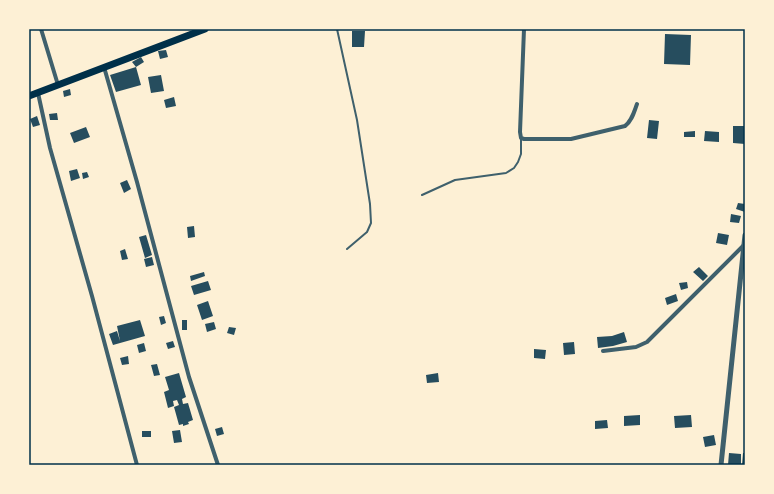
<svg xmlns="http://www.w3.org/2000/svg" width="774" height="494" font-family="Quicksand,sans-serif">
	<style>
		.building { fill: #264d5e }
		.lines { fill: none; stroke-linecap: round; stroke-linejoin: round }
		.service { stroke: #3f606c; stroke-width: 2 }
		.minor { stroke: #3f606c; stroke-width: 4 }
		.tertiary { stroke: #3f606c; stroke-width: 5 }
		.primary { stroke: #003049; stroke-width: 7 }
		.neatline { fill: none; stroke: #003049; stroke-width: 1.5 }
	</style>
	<rect width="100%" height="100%" fill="#fdf0d5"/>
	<!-- building -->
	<path class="building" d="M352,31h13l-1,16h-12z
		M665,34l26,1 -1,30 -26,-1z
		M166,50l2,7 -8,2 -2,-8z
		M141,57l3,5 -8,5 5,18 -25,7 -6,-17 26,-8 -4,-5z
		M161,75l3,16 -13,2 -3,-16z
		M70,89l1,6 -7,2 -1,-6z
		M174,97l2,9 -10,2 -2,-8z
		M57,113l1,7h-8l-1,-6z
		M37,116l3,9 -7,2 -3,-8z
		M649,120l10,1 -2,18 -10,-1z
		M733,126h12v18l-12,-1z
		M86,127l4,10 -16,6 -4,-10z
		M695,131v6h-11v-5z
		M705,131l14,1v10l-15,-1z
		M77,169l3,9 -9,3 -2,-10z
		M87,172l2,5 -6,2 -1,-6z
		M127,180l4,9 -7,4 -4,-10z
		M738,203l7,1v8l-9,-3z
		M731,214l10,2 -2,7 -9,-1z
		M194,226l1,11 -7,1 -1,-11z
		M718,233l11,2 -2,10 -11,-2z
		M146,235l6,20 -7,3 -6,-21z
		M125,249l3,10 -6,1 -2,-9z
		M152,257l2,8 -8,2 -2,-8z
		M699,267l9,9 -5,5 -10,-9z
		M204,272l1,4 -14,5 -1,-5z
		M208,281l3,9 -17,5 -3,-9z
		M687,282l1,6 -7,2 -2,-7z
		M676,294l2,7 -11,4 -2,-7z
		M208,301l5,15 -11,4 -5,-15z
		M164,316l2,7 -5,2 -2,-8z
		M140,320l5,16 -32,9 -4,-11 8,-3 3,10 -3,-15z
		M182,320h5v10h-5z
		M214,322l2,7 -9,3 -2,-8z
		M229,327l7,1 -2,7 -7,-2z
		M624,332l3,10 -14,4 -15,2 -1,-11 15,-1z
		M173,341l2,6 -7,2 -2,-6z
		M574,342l1,12 -11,1 -1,-12z
		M144,343l2,8 -7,2 -2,-8z
		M534,349l12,1 -1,9 -11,-1z
		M128,356l1,8 -7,1 -2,-7z
		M157,364l3,11 -6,1 -3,-11z
		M179,373l7,24 -4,2 1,5 5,-1 5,17 -5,2 1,2 -6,2v-2l-4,1 -5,-18 5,-2 -2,-5 -4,1 1,5 -6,2 -4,-16 5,-2 -4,-13z
		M438,373l1,9 -12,1 -1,-8z
		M640,415v10l-16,1v-10z
		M691,415l1,12 -17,1 -1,-12z
		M607,420l1,8 -13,1v-8z
		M222,427l2,7 -7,2 -2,-7z
		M180,430l2,12 -8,1 -2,-12z
		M142,431h9v6h-9z
		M714,435l2,10 -11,2 -2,-10z
		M729,453l12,1v11h-13z
		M743,453h2v12h-3z"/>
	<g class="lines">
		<!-- service -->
		<path class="service" d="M337,29l20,91 13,84 1,19 -4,9 -20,17
			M422,195l33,-15 51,-7 8,-5 4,-6 3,-8v-15"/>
		<!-- minor -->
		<path class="minor" d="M41,29l17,56
			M524,29l-4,103 1,6 3,1h47l54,-13c7,-5 9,-14 12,-22
			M104,67l33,115 52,195 29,88
			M38,93l12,55 42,148 45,169
			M603,351l33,-4 11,-5 97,-97"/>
		<!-- tertiary -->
		<path class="tertiary" d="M721,465l24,-230"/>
		<!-- primary -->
		<path class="primary" d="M29,96l176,-67"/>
	</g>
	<!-- border -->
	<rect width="774" height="494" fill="none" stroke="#fdf0d5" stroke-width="60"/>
	<rect x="30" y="30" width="714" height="434" class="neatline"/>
</svg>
